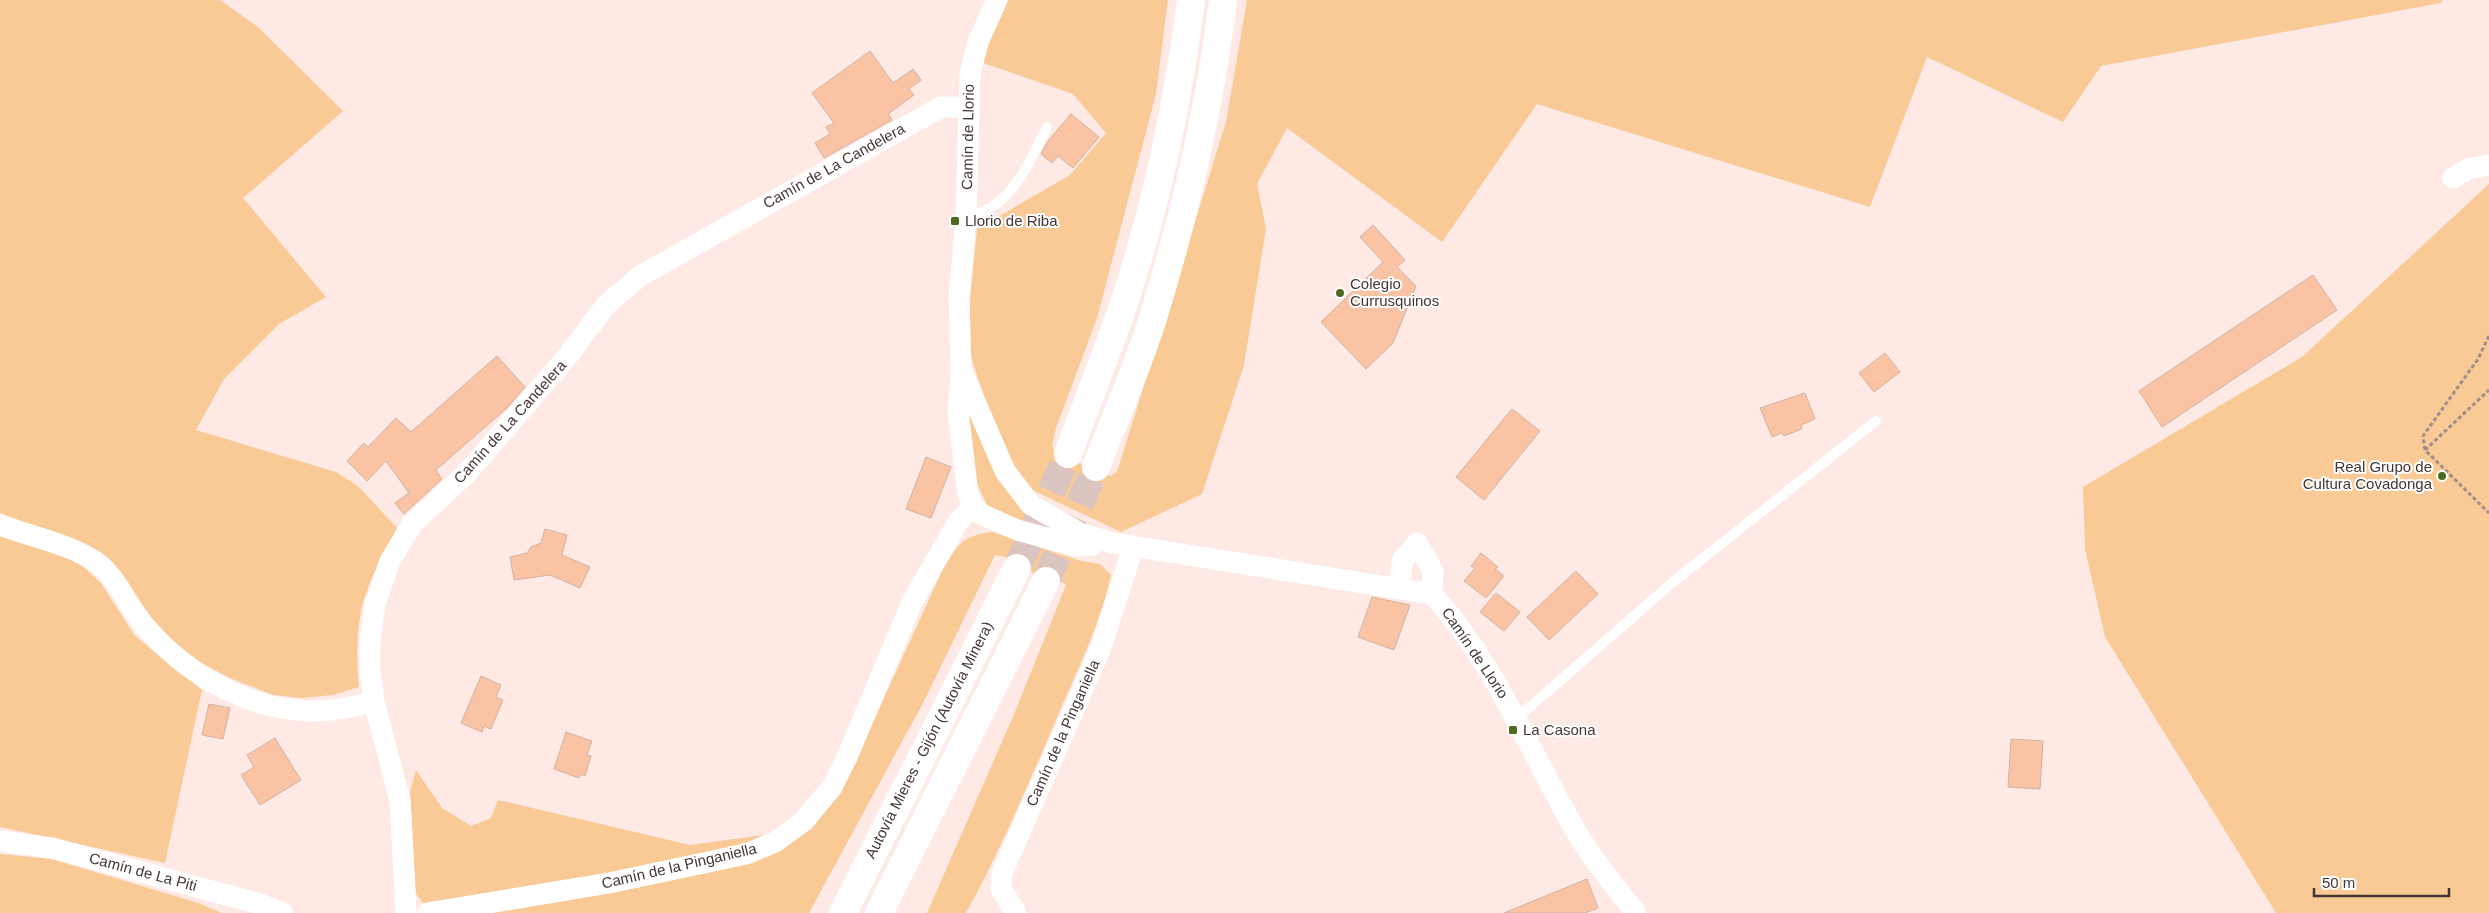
<svg xmlns="http://www.w3.org/2000/svg" width="2489" height="913" font-family="Helvetica,sans-serif">
	<style>
		.green { fill: #f9ca95 }
		.building { fill: #fac3a4; stroke: #d0b3a3 }
		.lines { fill: none; stroke-linecap: round; stroke-linejoin: round }
		.motorway-tunnel { stroke: #dac5c1; stroke-width: 28; stroke-dasharray: 28 14; stroke-linecap: butt }
		.path { stroke: #a08e8b; stroke-width: 3; stroke-dasharray: 4 2.5; stroke-linecap: butt }
		.service { stroke: #fff; stroke-width: 10 }
		.minor { stroke: #fff; stroke-width: 21 }
		.motorway { stroke: #fff; stroke-width: 28 }
		.poi-dot { fill: #4c6a1f; stroke: #fff; stroke-width: 2 }
		.labels { text-anchor: middle; stroke-width: 4; stroke-linejoin: round; paint-order: stroke }
		.street-label { font-size: 15px; fill: #443633; stroke: #fff }
		.poi-label { font-size: 15px; fill: #443633; stroke: #fff; text-anchor: start }
	</style>
	<rect width="100%" height="100%" fill="#ffe9e5"/>
	<!-- green -->
	<path class="green" d="M0,0h220l39,28 84,83 -100,87 83,99 -47,27 -55,55 -28,51 140,42 22,14 39,42c-14,26 -33,61 -37,89 -4,24 -3,47 -1,70l-26,8 -32,3 -28,-3 -41,-16 -50,-26 -112,-114 -70,-26z
		M1007,0h161l-12,94 -59,224 -41,110 -4,18 4,8 54,22 7,-4 109,-350 21,-122h1196l-2,3 -340,63 -38,56 -136,-65 -57,150 -333,-103 -95,138 -155,-114 -30,56 9,45 -22,136 -42,129 -81,38 -95,-45 -19,-35 -19,-44 -19,-57 1,-51 7,-71 93,-54 36,-42 -33,-39 -90,-31 10,-34z
		M2489,184v729h-213l-171,-276 -20,-88 -2,-62 219,-130z
		M967,403c12,30 22,67 43,91 12,14 26,25 41,35l-41,-9 -23,-15 -10,-21z
		M992,532l89,29 19,3 11,11c-11,50 -35,98 -55,145 -28,65 -56,131 -90,193h-39l88,-201 51,-127 -13,-10 -20,-2 -9,-12 -29,-6 -72,148 -114,210h-333l324,-77 31,-31 38,-74 73,-160c16,-26 18,-35 50,-39z
		M0,533l79,30 22,20 34,53 67,54 -37,173 -165,-36z
		M416,770l26,38 29,18 20,-8 7,-18 192,45 88,-12 -11,7 -96,24 -248,39 -7,-9 -6,-103z
		M0,854l52,5 146,44 24,10h-222z"/>
	<!-- building -->
	<path class="building" d="M870,51l23,32 20,-14 8,11 -12,9 5,6 -26,19 4,6 -68,38 -9,-15 15,-9 -4,-7 8,-4 -22,-30z
		M1071,114l28,23 -26,31 -15,-12 -6,7 -11,-9 7,-13z
		M1373,225l32,35 -8,7 19,19 -23,57 -27,26 -45,-47 62,-60 -23,-25z
		M2313,275l24,35 -175,117 -23,-36z
		M1885,353l15,19 -26,20 -15,-19z
		M497,356l28,31 -17,20 -72,63 6,9 -38,35 -9,-11 14,-10 -23,-32 -19,20 -20,-20 17,-18 4,4 28,-29 15,14z
		M1805,393l10,26 -14,6 1,4 -18,7 -2,-3 -10,4 -12,-29z
		M1512,409l28,22 -56,69 -28,-23z
		M926,457l25,10 -20,51 -25,-9z
		M545,529l22,6 -5,20 28,12 -10,21 -30,-13 -36,5 -4,-23 17,-4 4,-6 10,-4z
		M1481,553l17,14 -3,2 9,7 -18,22 -22,-17 11,-13 -4,-2z
		M1576,571l22,23 -49,46 -22,-23z
		M1496,593l24,19 -16,19 -24,-19z
		M1372,597l38,8 -16,45 -36,-13z
		M481,676l20,9 -5,12 7,3 -12,29 -7,-3 -2,6 -21,-9z
		M209,704l21,4 -7,31 -21,-4z
		M566,732l26,9 -5,14 4,1 -6,20 -4,-2 -2,4 -25,-9z
		M275,738l26,42 -41,25 -19,-30 13,-8 -7,-12z
		M2011,739l32,2 -3,48 -32,-2z
		M1587,879l11,29 -13,5h-81z"/>
	<g class="lines">
		<!-- motorway-tunnel -->
		<path class="motorway-tunnel" d="M1017,568l51,-114
			M1046,581l50,-114"/>
		<!-- path -->
		<path class="path" d="M2489,336l-11,23 -55,77 2,14 64,63
			M2425,450l64,-60"/>
		<!-- service -->
		<path class="service" d="M966,219c48,-15 60,-51 81,-92
			M1516,719l157,-137 203,-161"/>
		<!-- minor -->
		<path class="minor" d="M997,0l-19,42 -8,32 -4,145 -7,78 2,72 44,102 26,34 49,28 33,10 319,51c64,70 98,158 145,239 17,29 39,54 59,80
			M2453,178l15,-9 21,-4
			M961,374l-3,37 10,83 5,12 8,8 36,16 59,16 17,-1
			M0,525c29,11 70,19 96,37 21,15 31,43 48,63 40,47 99,83 163,86 23,1 45,-4 67,-9
			M1400,587l2,-26 15,-18 16,28 -1,23
			M0,841l52,7 208,56 23,9
			M406,913l-6,-113 -26,-98 -4,-31v-29l5,-38 15,-43 22,-37 56,-52 99,-115 40,-53 33,-28 301,-169h28
			M428,913l181,-30 137,-29 29,-12 29,-21 28,-34 16,-32 64,-153 46,-80 15,-16
			M1016,913l-15,-24 1,-16 98,-223 33,-102"/>
		<!-- motorway -->
		<path class="motorway" d="M1068,454c17,-47 37,-95 53,-142 34,-100 57,-208 70,-312
			M1096,467c19,-49 41,-98 57,-149 32,-104 57,-210 70,-318
			M843,913l174,-345
			M879,913l167,-332"/>
	</g>
	<!-- markers -->
	<g class="poi-dot">
		<rect x="950" y="216" width="10" height="10" rx="2.5"/>
		<circle cx="1340" cy="293" r="5"/>
		<circle cx="2442" cy="476" r="5"/>
		<rect x="1508" y="725" width="10" height="10" rx="2.5"/>
	</g>
	<g class="labels">
		<!-- street labels -->
		<g class="street-label">
			<text transform="translate(968 137) rotate(-89)" y="5">Camín de Llorio</text>
			<text transform="translate(834 166) rotate(-29)" y="5">Camín de La Candelera</text>
			<text transform="translate(510 422) rotate(-48)" y="5">Camín de La Candelera</text>
			<text transform="translate(1475 653) rotate(56)" y="5">Camín de Llorio</text>
			<text transform="translate(1063 733) rotate(-66)" y="5">Camín de la Pinganiella</text>
			<text transform="translate(929 740) rotate(-63)" y="5">Autovía Mieres - Gijón (Autovía Minera)</text>
			<text transform="translate(679 866) rotate(-13)" y="5">Camín de la Pinganiella</text>
			<text transform="translate(143 872) rotate(15)" y="5">Camín de La Piti</text>
		</g>
		<!-- poi labels -->
		<g class="poi-label">
			<text x="965" y="226">Llorio de Riba</text>
			<text x="1350" y="289">Colegio<tspan x="1350" dy="17">Currusquinos</tspan></text>
			<text x="2432" y="472" text-anchor="end">Real Grupo de<tspan x="2432" dy="17">Cultura Covadonga</tspan></text>
			<text x="1523" y="735">La Casona</text>
		</g>
	</g>
	<!-- scale -->
	<path d="M2314 888v8h135v-8" fill="none" stroke="#443633" stroke-width="2.5"/>
	<text x="2322" y="888" font-size="15" fill="#443633" stroke="#ffffff" stroke-width="4" paint-order="stroke">50 m</text>
</svg>
